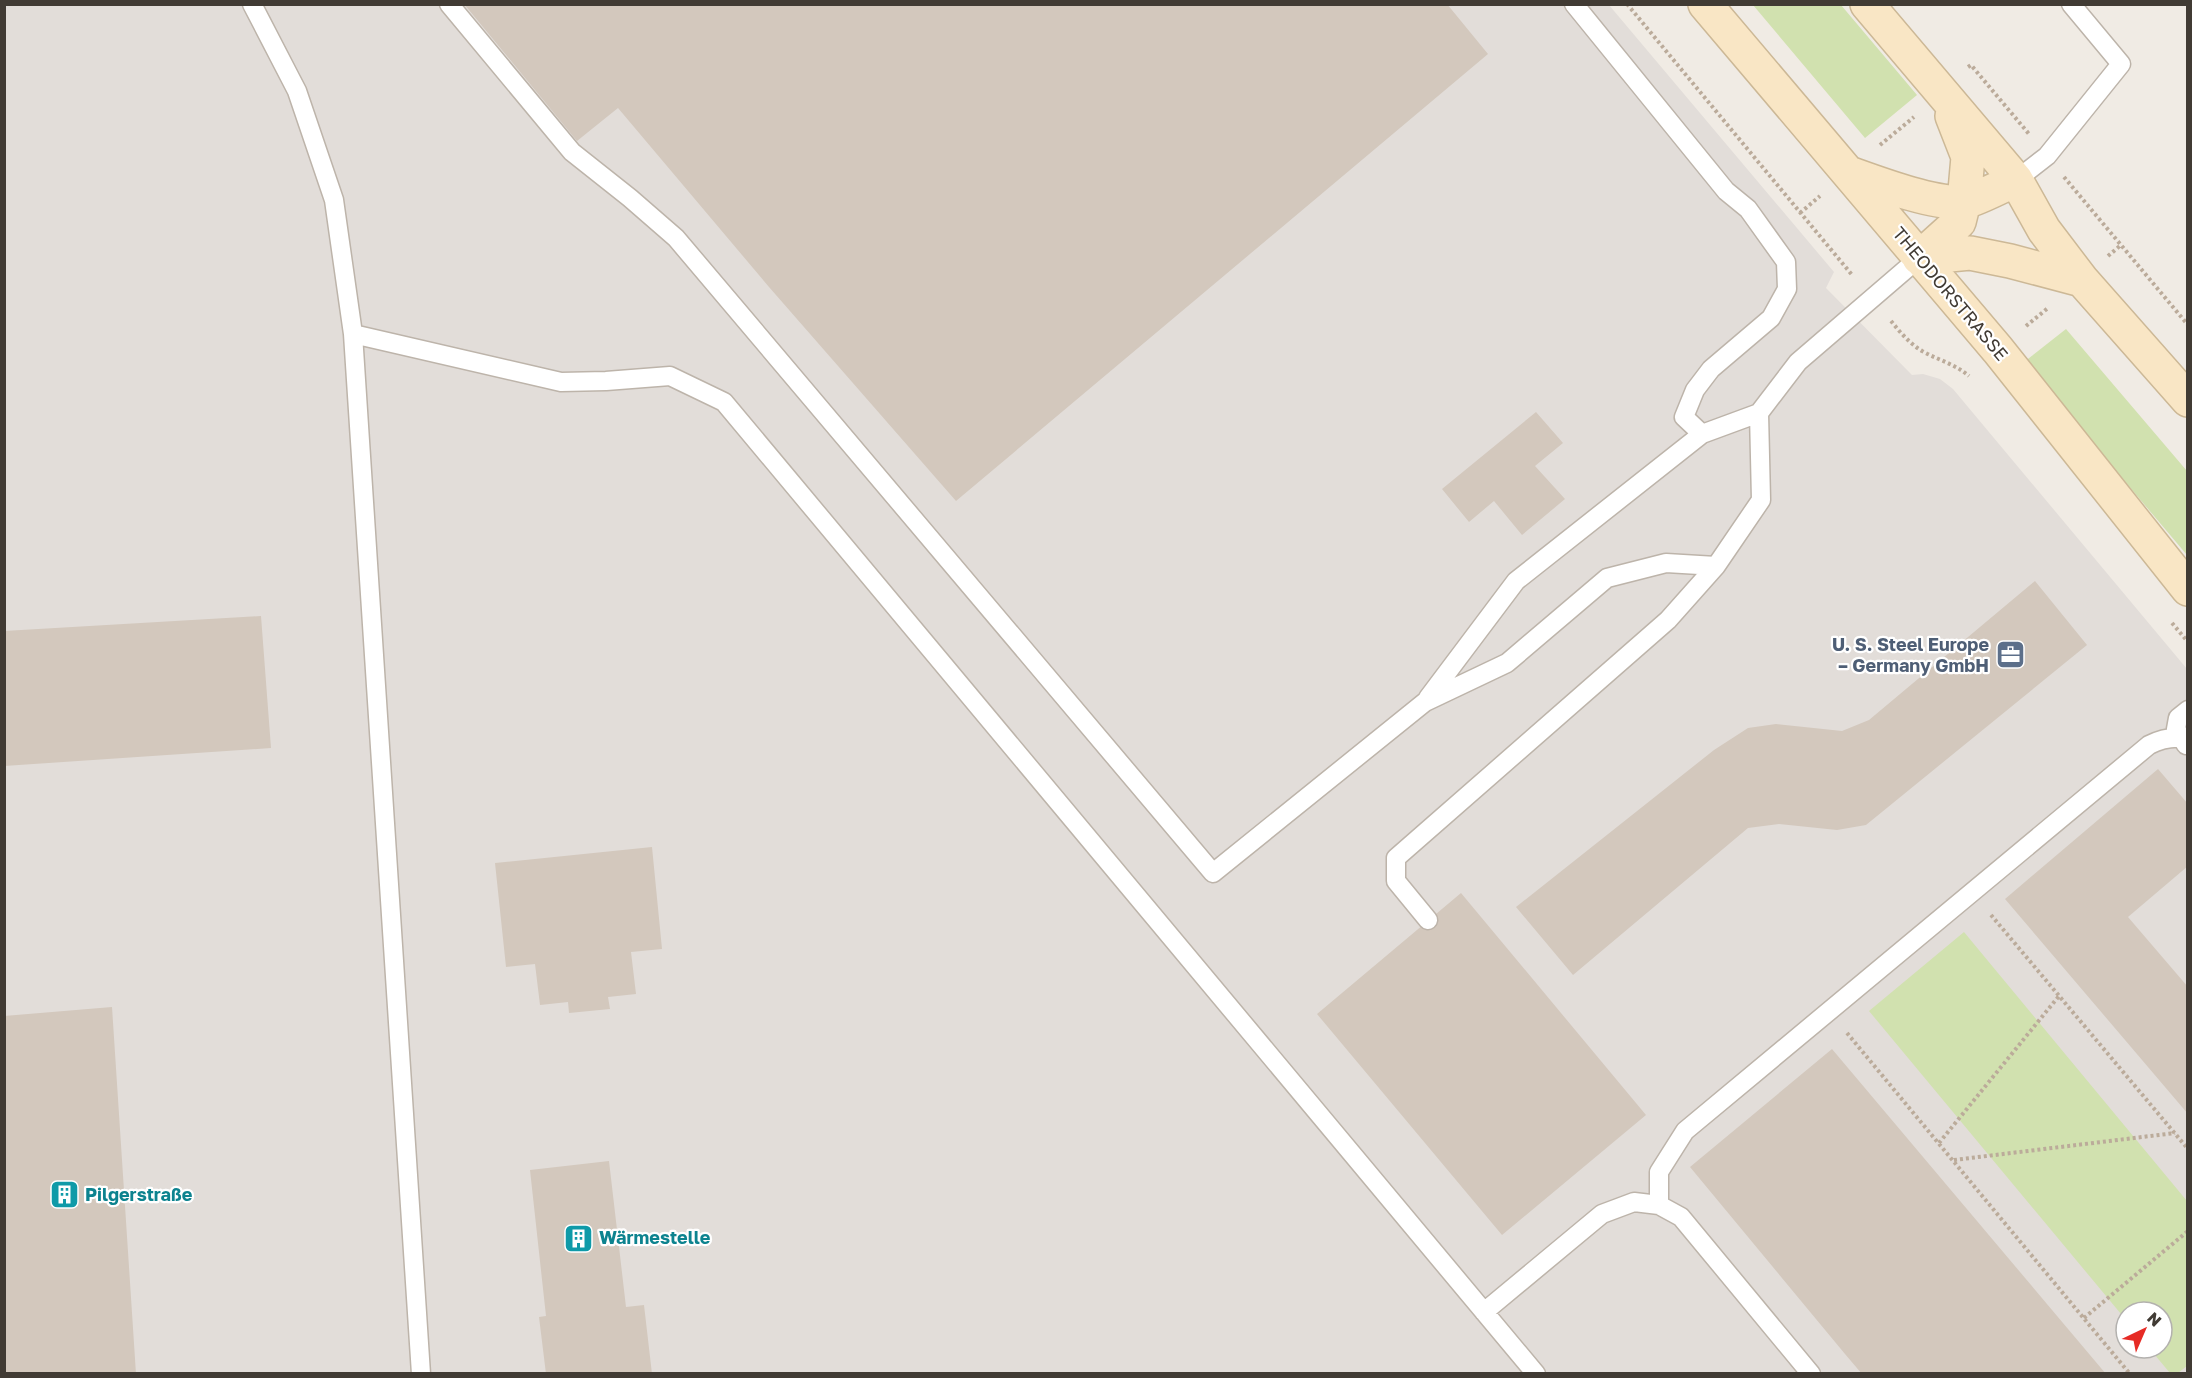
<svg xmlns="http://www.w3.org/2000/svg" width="2192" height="1378" font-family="'Golos Text',sans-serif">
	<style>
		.industrial { fill: #e2ddd9; fill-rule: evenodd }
		.green { fill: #d1e1af }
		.building { fill: #d3c8bd }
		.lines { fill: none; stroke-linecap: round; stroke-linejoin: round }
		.service-casing { stroke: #bdb4aa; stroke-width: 21 }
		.secondary-casing { stroke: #ccb896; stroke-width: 36 }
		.path { stroke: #bbab9a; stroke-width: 4; stroke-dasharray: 3 3; stroke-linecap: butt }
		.service { stroke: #fff; stroke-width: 18 }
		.secondary { stroke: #f9e6c5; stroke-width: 33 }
		.labels { text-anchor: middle; stroke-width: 4.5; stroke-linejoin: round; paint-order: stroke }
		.street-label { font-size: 18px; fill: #413b34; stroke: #fff }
		.service-label { font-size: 18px; font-weight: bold; fill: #4e5e75; stroke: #fff; text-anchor: end }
		.culture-label { font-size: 18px; font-weight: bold; fill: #0d838f; stroke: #fff; text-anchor: start }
	</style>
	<rect width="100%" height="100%" fill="#f0ebe4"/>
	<!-- industrial -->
	<path class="industrial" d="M5,5h1604l225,267 -8,16 86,87 11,-1 17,5 13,10 234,280v704l-2182,1zM2126,1312h36v36h-36z"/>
	<!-- green -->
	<path class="green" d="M1753,5h88l76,90 -52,43z
		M2066,329l121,142v84l-163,-193z
		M1964,932l223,269v165l-9,7h-8l-21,-25h13v-36h-36v8l-257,-309z"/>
	<!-- building -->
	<path class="building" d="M464,4h983l41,50 -532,447 -187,-214 -151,-179 -41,33z
		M1536,412l27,31 -28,23 30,33 -43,36 -28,-34 -25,21 -27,-33z
		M2035,581l52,64 -221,180 -29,5 -58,-6 -31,4 -175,147 -57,-68 198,-157 34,-22 28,-4 66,7 27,-11z
		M261,616l10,132 -267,18v-135z
		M2158,769l30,35v62l-60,51 60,70v127l-183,-215z
		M652,847l10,102 -31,3 5,42 -28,3 2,12 -41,4 -1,-11 -28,3 -5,-41 -29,3 -11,-104z
		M1461,893l185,222 -144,120 -185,-221z
		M112,1007l24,367h-132v-358z
		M1832,1049l274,325h-244l-17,-20 -155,-187z
		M609,1161l17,146 18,-2 8,69h-106l-7,-57 7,-1 -16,-146z"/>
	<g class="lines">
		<defs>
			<path id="service" d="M252,4l45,87 37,109 19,134 208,48 45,-1 64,-5 54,26 812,972
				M449,4l123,148 58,46 46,40 537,635 212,-171 82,-39 100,-85 59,-15 50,3
				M1574,4l152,187 22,18 38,53 1,27 -16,29 -60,51 -16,21 -11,27 18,17
				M2016,180l31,-24 74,-92 -50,-60
				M353,334l68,1040
				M1428,698l88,-117 186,-147 57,-21 39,-51 121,-104
				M2186,745l-10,-16 2,-11 10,-8
				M1428,920l-32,-39v-23l272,-238 48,-54 45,-66 -2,-87
				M1659,1205v-33l26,-41 464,-386c12,-6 25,-9 39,-6
				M1484,1312l118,-98 32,-12 25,3 22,12 130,157"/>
			<path id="secondary" d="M1705,4l293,346 190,239
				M1867,4l149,176 28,50 38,50 106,120
				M1849,173c28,10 86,32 115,29 12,-2 39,-17 52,-22
				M1919,258l40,-36 5,-20 4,-45 -16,-41
				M1919,258l51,-5 40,8 72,19"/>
		</defs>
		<!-- service casing -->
		<use href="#service" class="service-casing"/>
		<!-- secondary casing -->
		<use href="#secondary" class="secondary-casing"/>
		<!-- path -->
		<path class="path" d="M1627,4l226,272
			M1968,67l3,-2 58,69
			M1880,145l34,-28
			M2064,177l124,148
			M1800,213l20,-17
			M2108,256l13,-11
			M1891,321c9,11 18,22 31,30 16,9 33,13 47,25
			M2026,326l22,-18
			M2172,623l16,19
			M1991,915l197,234
			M1847,1033l283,341
			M1939,1143l120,-147
			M1954,1160l221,-27
			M2084,1318l104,-87"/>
		<!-- service -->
		<use href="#service" class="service"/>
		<!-- secondary -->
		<use href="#secondary" class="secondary"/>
	</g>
	<!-- icons -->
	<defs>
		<symbol id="office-square" viewBox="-11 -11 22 22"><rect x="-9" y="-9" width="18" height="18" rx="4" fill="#5c6f8a" stroke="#fff"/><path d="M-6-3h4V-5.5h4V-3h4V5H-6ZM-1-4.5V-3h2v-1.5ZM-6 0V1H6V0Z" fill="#fff"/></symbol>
		<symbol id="building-square" viewBox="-11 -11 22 22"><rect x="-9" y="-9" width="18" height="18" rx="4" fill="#0f9aa8" stroke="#fff"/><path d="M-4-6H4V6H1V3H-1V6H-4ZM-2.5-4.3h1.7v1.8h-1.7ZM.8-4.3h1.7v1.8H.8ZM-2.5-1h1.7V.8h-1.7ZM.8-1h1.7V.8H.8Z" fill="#fff"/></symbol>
	</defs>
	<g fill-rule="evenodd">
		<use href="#office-square" x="1994" y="638" width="33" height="33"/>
		<use href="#building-square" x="48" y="1178" width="33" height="33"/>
		<use href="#building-square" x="562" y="1222" width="33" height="33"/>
	</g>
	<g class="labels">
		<!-- street labels -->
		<g class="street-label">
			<text transform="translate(1950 294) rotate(50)" y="6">THEODORSTRASSE</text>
		</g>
		<!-- service labels -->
		<g class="service-label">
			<text x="1989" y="651">U. S. Steel Europe<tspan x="1989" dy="21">– Germany GmbH</tspan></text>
		</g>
		<!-- culture labels -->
		<g class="culture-label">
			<text x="85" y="1201">Pilgerstraße</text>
			<text x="599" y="1244">Wärmestelle</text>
		</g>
	</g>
	<!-- border -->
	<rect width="2192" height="1378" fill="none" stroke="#413b34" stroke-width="12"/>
	<!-- north arrow -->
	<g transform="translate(2144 1330) rotate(44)"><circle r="28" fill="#ffffff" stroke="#b3b1ae" stroke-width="1.5"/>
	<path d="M0-4.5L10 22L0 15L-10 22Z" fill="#e62b25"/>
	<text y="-9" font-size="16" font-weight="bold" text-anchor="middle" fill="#413b34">N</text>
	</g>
</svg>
